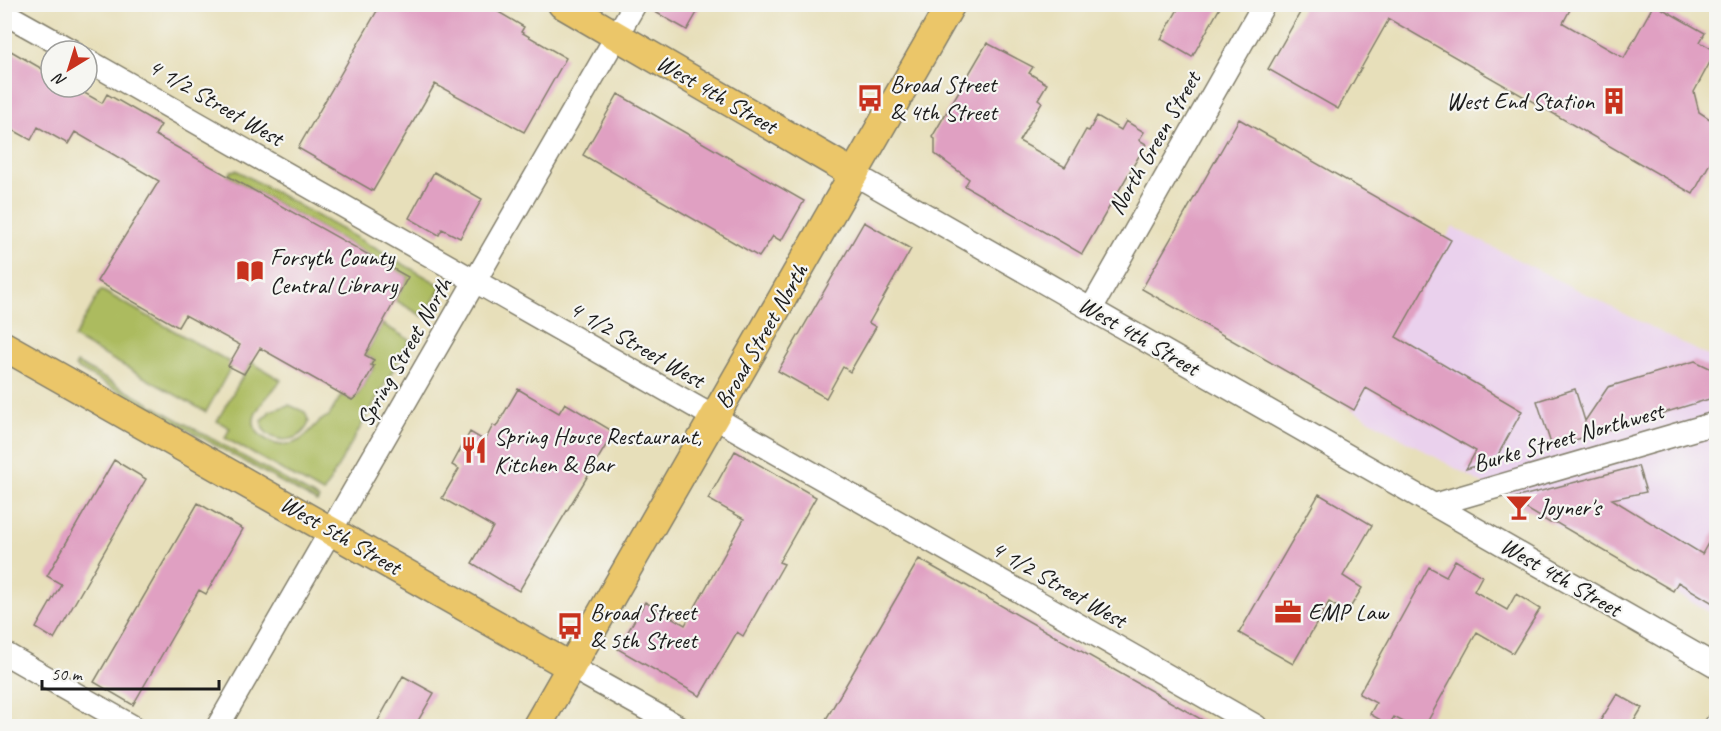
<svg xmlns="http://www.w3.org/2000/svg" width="1721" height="731" font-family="Caveat,sans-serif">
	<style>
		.built { fill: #ead1ed }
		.green { fill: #acbb5e; stroke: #646c3d; stroke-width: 1.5 }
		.building { fill: #e0a0c2 }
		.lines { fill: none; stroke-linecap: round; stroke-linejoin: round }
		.minor-casing { stroke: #827e6b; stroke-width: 25 }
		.major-casing { stroke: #827e6b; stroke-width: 31 }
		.minor { stroke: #fff; stroke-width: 22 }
		.major { stroke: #ebc669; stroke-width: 28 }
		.labels { text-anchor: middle; stroke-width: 4.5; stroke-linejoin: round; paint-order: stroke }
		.poi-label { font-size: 24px; fill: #1c1c1c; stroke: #f6f6f2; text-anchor: start }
		.street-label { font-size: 24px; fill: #1c1c1c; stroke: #f6f6f2 }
	</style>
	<rect width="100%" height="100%" fill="#f6f6f2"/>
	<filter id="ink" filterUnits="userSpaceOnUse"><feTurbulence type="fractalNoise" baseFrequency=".0167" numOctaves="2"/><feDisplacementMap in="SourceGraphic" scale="12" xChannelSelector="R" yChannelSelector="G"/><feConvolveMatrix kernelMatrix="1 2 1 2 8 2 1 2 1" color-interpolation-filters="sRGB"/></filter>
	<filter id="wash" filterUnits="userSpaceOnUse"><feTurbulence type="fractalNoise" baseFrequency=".008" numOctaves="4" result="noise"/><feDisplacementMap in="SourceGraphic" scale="24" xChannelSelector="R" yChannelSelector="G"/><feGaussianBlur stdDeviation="1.35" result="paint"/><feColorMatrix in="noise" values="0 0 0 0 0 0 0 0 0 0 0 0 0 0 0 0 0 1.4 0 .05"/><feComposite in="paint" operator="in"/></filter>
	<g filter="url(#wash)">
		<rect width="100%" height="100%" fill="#e7dfba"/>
		<!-- built -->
		<path class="built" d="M1453,227l263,133v256l-374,-212z"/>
		<!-- green -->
		<path class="green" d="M236,170l206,116 -18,31 -29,-17 13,-23 -180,-101 3,-5z
			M101,290l129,72 1,5 -25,45 -132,-74z
			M382,324l28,16 -87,153 -98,-55 5,-10 -13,-7 34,-59 30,18c-9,15 -47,41 -14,60 10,6 20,7 31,1 13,-7 18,-21 31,-25l13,-22 10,6 5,-4 17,-29 -3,-2 3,-5 -9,-5z
			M77,363l242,136 -2,3 -242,-135z
			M289,405l16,7 4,10c-7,20 -32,24 -46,7l-1,-8 8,-10z"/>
		<g id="blocks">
			<!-- building -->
			<path class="building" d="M381,4h104l39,23 -3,5 45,26 -42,74 -89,-48 -62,107 -75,-43z
				M648,4h54l-15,26 -39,-22z
				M1181,4h41l-30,53 -31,-18z
				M1305,4h268l-10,19 61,35 30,-54 51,29 -5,9 16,9 -22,41 5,20 17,11v29l-23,42 -304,-175 -51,90 -70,-40z
				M987,43l46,24 -4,6 18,11 -9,15 4,3 -23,39 46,26 21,-37 3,1 8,-15 24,14 5,-9 18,11 -5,8 7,4 -64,110 -117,-68 4,-7 -34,-25v-15l-3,-2z
				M4,47l47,27v13h23l28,16 5,-9 54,31 -6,10 253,142 -43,78 9,5 -3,5 3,1 -17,30 -5,4 -92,-52 -16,26 -16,-8 12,-21 -55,-30 -7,12 -81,-46 62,-100 -84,-49 -7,12 -30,-17 -7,13 -27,-15z
				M618,94l186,107 -23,40 -8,-5 -14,21 -176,-102z
				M1239,119l212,121 -55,97 126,74 -27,49 -29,9 10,-18 -110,-63 -12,22 -212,-121z
				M434,172l48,27 -22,39 -18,-9 -3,6 -30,-17z
				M864,222l47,27 -42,74 7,4 -26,45 -7,-5 -17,31 -48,-27z
				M1695,361l21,10v26l-164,50 -15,-46 38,-12 10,32 23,-34z
				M518,389l41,24 6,-10 49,29 -95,159 -47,-28 21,-36 -51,-29 17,-29 -7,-4 18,-33 15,9 8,-16 3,2z
				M735,451l81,46 -37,65 5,2 -41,72 -6,-4 -37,64 -82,-47 27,-47 40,23 59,-106 -36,-20z
				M114,460l32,19 -92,160 -18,-11 25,-44 -14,-8z
				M1638,466l8,26 -34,7 90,55 14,-25v76l-38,-23 -5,9 -118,-69 -5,1 -40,-24z
				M1319,494l53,31 -29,51 19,12 -15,25 -18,-11 -36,62 -54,-31z
				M198,503l45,26 -37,65 -7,-4 -66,115 -39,-23z
				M919,559l294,167h-391z
				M1455,560l27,16 -8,15 33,19 9,-16 24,15 -27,44 -36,-21 -52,94h-14l-17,-9 -5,8 -19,-11 6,-11 -17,-9 70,-127 17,9z
				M403,676l31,17 -19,33h-40z
				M1617,694l25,14 -11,18h-34z"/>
		</g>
	</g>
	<g filter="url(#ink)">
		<use href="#blocks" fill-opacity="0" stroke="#827e6b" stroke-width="1.5"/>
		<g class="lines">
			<defs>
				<path id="minor" d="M4,13l68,38
					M87,60l1169,666
					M854,174l862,492
					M1091,309l173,-305
					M1434,505l282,-82
					M4,653l128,73
					M571,667l106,59
					M218,726l417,-722
					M1716,726v-1"/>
				<path id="major" d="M562,4l292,170
					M4,346l567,321
					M537,726l414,-722"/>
			</defs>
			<!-- minor casing -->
			<use href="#minor" class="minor-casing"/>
			<!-- major casing -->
			<use href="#major" class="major-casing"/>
			<!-- minor -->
			<use href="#minor" class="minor"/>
			<!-- major -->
			<use href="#major" class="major"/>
		</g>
	</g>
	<!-- icons -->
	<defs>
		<symbol id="bus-bare" viewBox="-9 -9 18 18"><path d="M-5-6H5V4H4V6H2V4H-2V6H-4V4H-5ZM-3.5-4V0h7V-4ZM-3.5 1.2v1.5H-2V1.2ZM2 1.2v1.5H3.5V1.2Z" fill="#c8321e" stroke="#f6f6f2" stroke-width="2.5" paint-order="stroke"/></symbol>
		<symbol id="building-bare" viewBox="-9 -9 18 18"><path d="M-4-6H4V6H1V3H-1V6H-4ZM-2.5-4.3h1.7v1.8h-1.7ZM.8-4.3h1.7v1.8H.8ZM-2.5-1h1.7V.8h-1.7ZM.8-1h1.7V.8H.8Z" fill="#c8321e" stroke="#f6f6f2" stroke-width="2.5" paint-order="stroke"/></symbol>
		<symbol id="library-bare" viewBox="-9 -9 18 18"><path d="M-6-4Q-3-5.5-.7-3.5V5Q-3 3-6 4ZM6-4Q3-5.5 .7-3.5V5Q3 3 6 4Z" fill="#c8321e" stroke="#f6f6f2" stroke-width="2.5" paint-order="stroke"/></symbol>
		<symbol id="restaurant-bare" viewBox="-9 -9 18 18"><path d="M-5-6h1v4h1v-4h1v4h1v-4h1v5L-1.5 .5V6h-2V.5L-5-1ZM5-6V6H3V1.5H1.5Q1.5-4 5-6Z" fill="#c8321e" stroke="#f6f6f2" stroke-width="2.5" paint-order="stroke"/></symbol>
		<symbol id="bar-bare" viewBox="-9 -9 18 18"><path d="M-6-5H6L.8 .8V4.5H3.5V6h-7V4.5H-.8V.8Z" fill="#c8321e" stroke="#f6f6f2" stroke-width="2.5" paint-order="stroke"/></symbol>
		<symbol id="office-bare" viewBox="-9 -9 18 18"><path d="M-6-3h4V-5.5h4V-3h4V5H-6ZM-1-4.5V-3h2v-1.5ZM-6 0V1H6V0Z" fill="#c8321e" stroke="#f6f6f2" stroke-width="2.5" paint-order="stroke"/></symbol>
	</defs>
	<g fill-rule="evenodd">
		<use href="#bus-bare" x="851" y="79" width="38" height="38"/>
		<use href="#building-bare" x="1595" y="82" width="38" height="38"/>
		<use href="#library-bare" x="231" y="252" width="38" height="38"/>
		<use href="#restaurant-bare" x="455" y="431" width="38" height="38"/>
		<use href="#bar-bare" x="1500" y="488" width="38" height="38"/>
		<use href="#office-bare" x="1269" y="593" width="38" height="38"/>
		<use href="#bus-bare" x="551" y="607" width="38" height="38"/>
	</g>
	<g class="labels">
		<!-- poi labels -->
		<g class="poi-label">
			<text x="890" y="92">Broad Street<tspan x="890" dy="28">&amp; 4th Street</tspan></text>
			<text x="1594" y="109" text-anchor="end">West End Station</text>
			<text x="270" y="265">Forsyth County<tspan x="270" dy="28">Central Library</tspan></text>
			<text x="494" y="444">Spring House Restaurant,<tspan x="494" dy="28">Kitchen &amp; Bar</tspan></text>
			<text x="1539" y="515">Joyner's</text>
			<text x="590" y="620">Broad Street<tspan x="590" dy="28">&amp; 5th Street</tspan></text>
			<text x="1308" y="620">EMP Law</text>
		</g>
		<!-- street labels -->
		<g class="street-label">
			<text transform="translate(717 94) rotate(30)" y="8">West 4th Street</text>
			<text transform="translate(216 102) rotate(30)" y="8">4 1/2 Street West</text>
			<text transform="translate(1154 143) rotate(-60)" y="8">North Green Street</text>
			<text transform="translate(761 336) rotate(-60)" y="8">Broad Street North</text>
			<text transform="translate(1139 336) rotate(30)" y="8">West 4th Street</text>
			<text transform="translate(637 344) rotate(30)" y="8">4 1/2 Street West</text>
			<text transform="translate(404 352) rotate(-60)" y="8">Spring Street North</text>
			<text transform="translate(1568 437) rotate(-16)" y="8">Burke Street Northwest</text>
			<text transform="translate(341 535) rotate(30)" y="8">West 5th Street</text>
			<text transform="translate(1561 577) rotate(30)" y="8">West 4th Street</text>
			<text transform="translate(1059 584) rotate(30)" y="8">4 1/2 Street West</text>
		</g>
	</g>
	<!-- margin -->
	<rect width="1721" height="731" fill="none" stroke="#f6f6f2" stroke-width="24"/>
	<!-- north arrow -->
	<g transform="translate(69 69) rotate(218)"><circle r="28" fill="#f6f6f2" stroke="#9f9f9c" stroke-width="1.5"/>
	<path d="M0-4.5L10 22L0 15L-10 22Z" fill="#c8321e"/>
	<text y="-9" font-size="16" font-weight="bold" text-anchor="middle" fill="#1c1c1c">N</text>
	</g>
	<!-- scale -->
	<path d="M42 680v9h177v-9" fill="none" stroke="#1c1c1c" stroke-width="3"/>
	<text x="51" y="680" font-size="18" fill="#1c1c1c" stroke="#f6f6f2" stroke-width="4.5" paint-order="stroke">50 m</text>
</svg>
